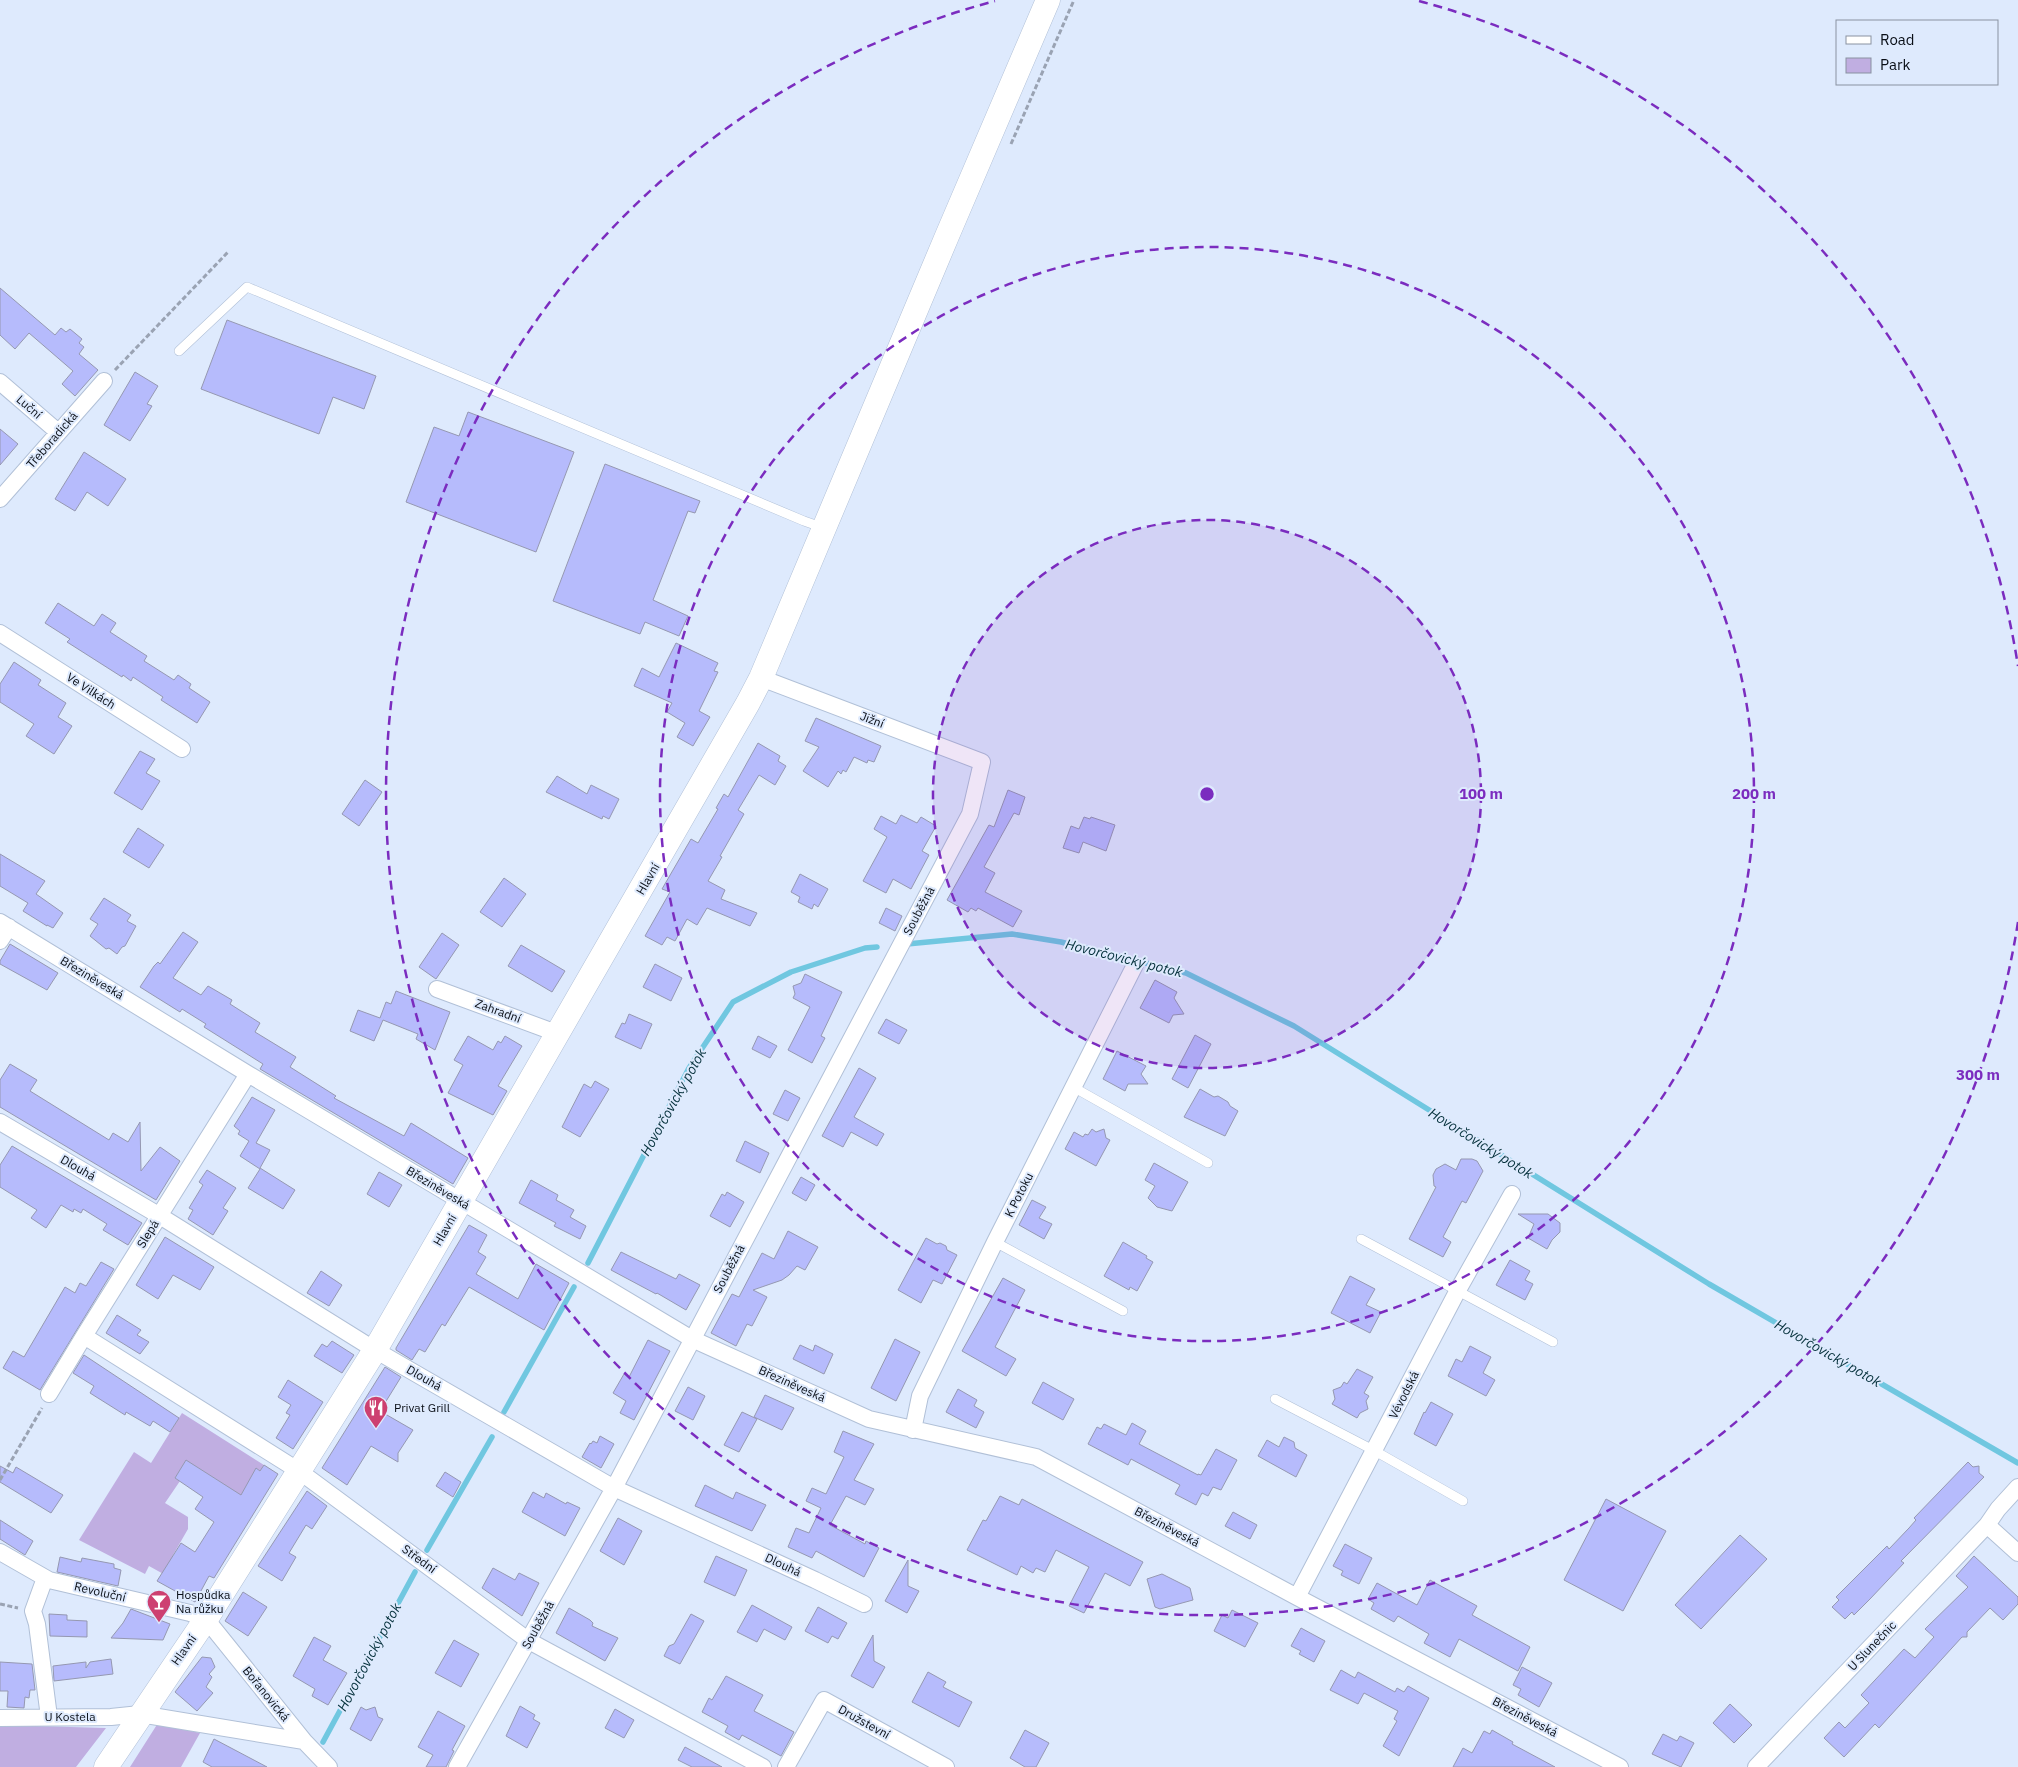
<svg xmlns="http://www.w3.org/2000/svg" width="2018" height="1767" font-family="'IBM Plex Sans',sans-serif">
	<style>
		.green { fill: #c0aee1 }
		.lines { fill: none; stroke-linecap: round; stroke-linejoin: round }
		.stream { stroke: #70c7e0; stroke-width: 5.5 }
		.building { fill: #b6bbfc; stroke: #9598b1 }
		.lane-casing { stroke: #b1c0d7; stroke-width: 10 }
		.street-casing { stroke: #b1c0d7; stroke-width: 18 }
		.secondary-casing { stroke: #b1c0d7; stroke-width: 25 }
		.path { stroke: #9aa3b3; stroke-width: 3; stroke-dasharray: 5 2.5; stroke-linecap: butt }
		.lane { stroke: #fff; stroke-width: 9 }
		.street { stroke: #fff; stroke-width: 16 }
		.secondary { stroke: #fff; stroke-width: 24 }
		.ring { fill: none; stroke: #7b2cbf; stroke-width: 2.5; stroke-dasharray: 9 6 }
		.labels { text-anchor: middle; stroke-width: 4; stroke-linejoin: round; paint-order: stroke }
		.street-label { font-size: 12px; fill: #090e16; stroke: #deeafd }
		.poi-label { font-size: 12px; fill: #090e16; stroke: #deeafd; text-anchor: start }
		.water-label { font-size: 14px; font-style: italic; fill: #04303b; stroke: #deeafd }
		.centre { fill: #7b2cbf; stroke: #deeafd; stroke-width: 2.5 }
		.ring-label { font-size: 15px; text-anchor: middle; font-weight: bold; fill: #7b2cbf; stroke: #deeafd; stroke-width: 4; stroke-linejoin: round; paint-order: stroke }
	</style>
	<rect width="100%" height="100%" fill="#deeafd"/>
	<!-- green -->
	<path class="green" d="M182,1413l82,52 -4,6 -4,-2 -12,28 -3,-2 -3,4 -19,-18 -33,-20 -11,17 5,3 -15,22 23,14v12l-15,26 -6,21 -18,-10 -4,8 -66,-34 55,-88 17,11z
		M158,1723l42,10 -19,34h-51z
		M0,1725l106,3 -30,39h-76z"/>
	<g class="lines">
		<!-- stream -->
		<path class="stream" d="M907,944l105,-10 49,8 125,31 108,53 415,258 309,179
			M588,1263l101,-195 44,-66 58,-30 74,-24 12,-1
			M504,1412l70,-125
			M427,1550l65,-113
			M323,1742l92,-170"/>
	</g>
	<!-- building -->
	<path class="building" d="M0,288l55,47 6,-7 5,4 4,-3 12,10 -3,4 5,4 -5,7 19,16 -23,26 -13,-12 11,-13 -44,-38 -14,16 -15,-14z
		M227,320l149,56 -12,33 -31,-12 -14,37 -118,-45z
		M135,372l23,14 -11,18 5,2 -22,35 -26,-16z
		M468,412l106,40 -38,100 -130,-50 28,-75 25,9z
		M0,429l18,15 -18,21z
		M84,452l42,27 -18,27 -21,-14 -12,19 -20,-12z
		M605,464l95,37 -5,12 -7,-2 -35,89 35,16 -9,20 -34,-14 -5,12 -87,-33z
		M58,603l36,23 8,-12 14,9 -6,9 37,24 -3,5 30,19 4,-5 13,9 -2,4 21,14 -13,21 -36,-23 2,-3 -30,-20 -2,4 -8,-6 -1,2 -55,-35 3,-3 -25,-16z
		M676,643l42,20 -4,8 4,1 -19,39 11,6 -17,29 -16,-9 8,-14 -18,-11 5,-9 -38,-17 8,-18 17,9z
		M14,662l27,18 -3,5 28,18 -8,14 14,9 -18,28 -28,-18 8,-12 -34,-22v-18z
		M816,718l65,28 -7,16 -6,-2 -1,3 -13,-6 -8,15 -3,-2 -2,4 -3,-3 -10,16 -25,-16 16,-24 -14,-6z
		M758,743l22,13 -2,5 8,5 -11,19 -16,-10 -21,35 6,4 -24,42 2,1 -14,24 17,9 -4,9 36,14 -7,13 -43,-18 -10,17 -10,-6 -12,22 -8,-4 -5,8 -17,-9 25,-44 -8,-3 29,-50 7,4 20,-34 -2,-1 8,-14 4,3z
		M140,751l15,8 -9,14 14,8 -18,29 -28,-17z
		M557,776l30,18 4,-9 28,14 -10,20 -6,-3 -1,3 -56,-27z
		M365,780l17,12 -23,34 -17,-12z
		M1008,790l17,7 -6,18 -5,-2 -30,54 11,6 -10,19 37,19 -9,16 -35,-19 -2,3 -5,-3 -3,4 -21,-12 42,-75 5,2z
		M901,815l16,8 4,-6 15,9 -14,25 7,4 -18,34 -18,-10 -7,14 -23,-12 24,-44 -13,-8 7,-13 15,8z
		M1084,817l6,2 1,-2 24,8 -9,26 -23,-9 -4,11 -16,-5 8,-22 8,3z
		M138,828l26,17 -15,23 -26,-16z
		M0,854l45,27 -9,13 27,19 -10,15 -6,-3v1l-24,-15 5,-8 -28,-17z
		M800,874l28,15 -10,18 -4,-3 -2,5 -14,-7 2,-5 -9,-5z
		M504,878l22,16 -24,33 -22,-15z
		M104,898l27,17 -4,6 9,5 -11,20 -3,1 -5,7 -8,-6 -3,1 -16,-13 8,-12 -8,-5z
		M886,908l16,8 -7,15 -16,-8z
		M183,932l15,10 -25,36 28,17 7,-9 24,14 -2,4 30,19 -5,9 41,25 -6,10 46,29 -2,2 70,38 7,-13 57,35 -15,26 -193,-115 3,-5 -59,-37 2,-3 -24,-15 -2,3 -40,-25 14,-21 4,-4 2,2z
		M442,933l17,12 -23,34 -17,-12z
		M10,944l48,29 -11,17 -47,-26v-3z
		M521,945l44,26 -13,21 -44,-26z
		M655,964l27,14 -11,23 -28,-14z
		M805,974l37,18 -21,44 4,2 -13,25 -24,-13 22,-43 -17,-9 2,-4 -2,-8 8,-3z
		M1155,980l22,12 -3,6 10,16 -11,1 -4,8 -29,-15z
		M396,991l54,21 -15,38 -19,-11 2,-5 -35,-14 -9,21 -24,-10 8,-21 22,8 6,-16 5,2z
		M629,1014l23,10 -11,25 -26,-12 7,-14 3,1z
		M886,1019l21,11 -8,14 -21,-11z
		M1195,1035l16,9 -23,44 -16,-9z
		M468,1036l25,14 5,-9 3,2 4,-7 17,10 -24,40 9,5 -14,24 -45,-22 15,-28 -9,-5z
		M758,1036l19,10 -7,12 -18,-9z
		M1117,1051l29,15 -5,8 7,10h-20l-3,7 -22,-12z
		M10,1064l27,16 -7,11 79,49 4,-7 15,9 12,-20 1,49 19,-24 20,14 -24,39 -156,-93v-27z
		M859,1068l17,10 -22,39 30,17 -7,12 -26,-14 -8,15 -21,-11z
		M595,1081l14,8 -29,48 -18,-10 22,-43 7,4z
		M1200,1089l14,8 4,-1 10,6 2,4 8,5 -13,25 -41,-19z
		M785,1090l15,8 -12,23 -15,-7z
		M252,1097l23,13 -19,33 14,7 -10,18 35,22 -12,19 -35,-21 12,-19 -20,-13 9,-15 -11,-7 2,-3 -6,-5z
		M1092,1129l4,3 8,-3 2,9 4,2 -14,26 -31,-17 9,-17 9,5 2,-3 3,1z
		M745,1141l24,12 -9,20 -24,-12z
		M12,1146l130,77 -14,22 -25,-15 4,-6 -24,-15 -2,4 -7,-4 -1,3 -12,-7 -15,23 -15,-10 6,-8 -37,-23v-22z
		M1461,1159h11l5,2 6,10 -17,32 -4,-2 -19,36 8,5 -8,15 -34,-18 27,-52 -2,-1 -1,-11 3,-6 9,-5 11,6z
		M1154,1163l34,19 -16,29 -15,-4 -9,-9 7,-12 -10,-6z
		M207,1170l29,18 -13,20 5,3 -15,24 -25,-16 5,-9 -4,-2 14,-23 -4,-3z
		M379,1172l23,13 -13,22 -22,-13z
		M801,1177l14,8 -9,16 -14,-8z
		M531,1180l27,15 -2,5 18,10 -4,7 16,9 -6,13 -26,-13 2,-3 -37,-20z
		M727,1192l17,10 -14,25 -20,-11 12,-22 3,2z
		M1032,1200l14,7 -7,11 13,6 -8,15 -25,-14z
		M1518,1214h30l12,9v9l-8,8 -5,9 -19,-11 6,-14z
		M469,1225l18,10 -9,17 8,5 -10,17 42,25 18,-35 33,19 -25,47 -75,-43 -24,39 -3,-2 -17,28 -6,-3 -7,11 -16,-10v-2z
		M788,1231l30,16 -13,23 -8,-4 -8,9 -7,5 -29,10 14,7 -15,29 -5,-2 -11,22 -25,-13 21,-39 7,3 23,-44 12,6z
		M165,1237l49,30 -14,23 -27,-15 -15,24 -22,-14z
		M926,1238l11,6 3,-1 6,3 1,4 10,5 -15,29 -9,-4 -12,23 -23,-13z
		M1123,1242l24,14 -1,2 7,4 -16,29 -7,-4 -1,3 -25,-14z
		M621,1252l55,27 3,-5 21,11 -14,25 -29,-17 -1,1 -45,-24z
		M1510,1260l20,11 -5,9 8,4 -8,16 -29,-15z
		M101,1262l13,7 -74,121 -37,-22 10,-17 11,6 41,-70 10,6 5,-10 6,3z
		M321,1271l21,14 -13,21 -22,-13z
		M1350,1276l25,13 -9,16 15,7 -11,21 -39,-20z
		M1003,1278l22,12 -30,57 21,12 -10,17 -44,-25z
		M117,1315l24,15 -4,5 12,7 -9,12 -34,-21z
		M895,1339l25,13 -24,49 -25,-13z
		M648,1340l22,11 -36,69 -14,-7 6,-12 -13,-8 11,-19 5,3z
		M332,1341l22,14 -12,18 -28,-17 8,-12 5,3z
		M800,1345l13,6 2,-6 18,9 -9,20 -31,-15z
		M1470,1346l21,11 -8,16 12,7 -9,16 -38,-20 8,-17 6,3z
		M84,1355l95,63 -9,14 -17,-11 -3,5 -24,-14 -1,3 -35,-22 4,-7 -21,-13z
		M385,1367l16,10 -21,34 33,19 -15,23v9l-27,-16 -24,39 -25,-17z
		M1357,1369l16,8 -9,16 5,3 -3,5 2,8 -8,4 -3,5 -25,-14 3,-5 -2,-9 8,-3 3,-5 3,2z
		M288,1380l35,22 -30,47 -17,-11 14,-23 -4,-2 5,-8 -13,-8z
		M1043,1382l31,17 -11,21 -31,-17z
		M688,1387l17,9 -12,24 -18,-9z
		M958,1389l19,11 -3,6 10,6 -8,16 -30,-16z
		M765,1395l29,13 -12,22 -28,-13z
		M1431,1402l22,12 -17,32 -22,-12 10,-22 1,1z
		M742,1412l15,7 -18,33 -15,-7z
		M1132,1423l14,8 -7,13 59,31v-1l3,1 15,-26 21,11 -16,30 -8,-3 -5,9 -6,-3 -6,12 -21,-11 5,-9 -49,-26 -3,6 -40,-21 9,-17 4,2 3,-5 22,11z
		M843,1431l31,13 -20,36 20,9 -9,16 -19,-9 -16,29 35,19 1,-3 13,7 -15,29 -48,-26 -4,7 -24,-11 8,-19 13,5 12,-25 -15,-7 6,-13 14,6 18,-37 -10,-5z
		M600,1436l14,8 -13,24 -19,-11 8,-14 1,1 2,-3 4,2z
		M1284,1437l10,5 1,6 12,7 -11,22 -38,-21 9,-16 12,7z
		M186,1460l55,35 15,-27 4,3 4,-6 14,9 -64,104 -5,-2 -14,26 -38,-21 24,-38 14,9 19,-30 -19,-13 8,-12 -28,-19z
		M1968,1462l5,5 6,-1v7l5,4 -83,84 3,2 -34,36 -16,16 -2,-3 -7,7 -13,-12 7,-7 -3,-3 51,-51 2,3 20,-21 7,-8 -2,-2z
		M0,1466l13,7 3,-6 47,28 -12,18 -51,-31z
		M445,1472l16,10 -8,15 -17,-11z
		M705,1485l28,14 3,-7 30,13 -14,26 -57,-25z
		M307,1491l20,15 -15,23 -6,-4 -17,28 7,4 -14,24 -24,-15z
		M533,1492l11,6 2,-5 20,11 1,-2 13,6 -15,28 -43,-24z
		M1000,1496l19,9 3,-6 121,63 -13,24 -25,-13 -21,40 -15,-7 20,-39 -33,-17 -11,22 -9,-4 -3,5 -12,-7 -4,9 -50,-25 16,-30 3,1z
		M1606,1499l60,32 -43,80 -59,-31z
		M1233,1512l24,13 -7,14 -25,-13z
		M618,1518l24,13 -18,34 -24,-14z
		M0,1520l33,21 -8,14 -25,-16z
		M1740,1535l27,24 -66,70 -26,-24z
		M1345,1544l27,14 -13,26 -18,-9 2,-4 -10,-5z
		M716,1556l31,14 -12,26 -31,-14z
		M1974,1556l44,41v7l-15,16 -13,-12 -23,24v5h-5l-83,91 -4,-4 -31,33 -20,-19 15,-16 6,6 24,-25 -8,-8 43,-46 11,9 19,-21 -9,-8 43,-42 -12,-11z
		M60,1557l21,5 1,-4 32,6v4l7,2 -3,16 -61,-14z
		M908,1560v26l11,5 -12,22 -22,-12z
		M493,1568l22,12 4,-7 20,10 -17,33 -40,-28z
		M1162,1574l28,14 3,12 -33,9 -5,-2 -8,-28z
		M1430,1580l47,26 -5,9 58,32 -12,24 -59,-32 -9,18 -26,-14 5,-9 -31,-18 -4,6 -23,-13 3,-6 -6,-4 9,-16 40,22z
		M243,1592l24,15 -19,29 -23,-15z
		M752,1605l40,22 -7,13 -21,-11 -7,13 -20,-10z
		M818,1607l29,16 -9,16 -6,-3 -4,7 -23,-12z
		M569,1608l21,12 3,3 -1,3 26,12 -13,23 -49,-28z
		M131,1609l39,15 -7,16 -52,-2 12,-15z
		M1232,1610l26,13 -13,24 -31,-16 8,-16 6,3z
		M49,1614l18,1v5l20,1v16l-37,-1z
		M691,1614l13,7 -24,43 -16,-8 5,-10 5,-2z
		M1301,1628l24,13 -11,21 -15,-8 2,-3 -10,-5z
		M873,1635l1,26 11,6 -12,21 -22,-12z
		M314,1637l17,9 -8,14 24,13 -19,32 -16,-9 3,-7 -22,-13z
		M454,1640l25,14 -18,33 -26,-14z
		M202,1657l9,1 4,9 -6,7 3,3 -6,10 7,6 -16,18 -22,-19z
		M111,1659l2,15 -59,7 -1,-15 33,-4v6l4,-6z
		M0,1662l32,2 3,26h-5l-1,8 -4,-1 -1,11 -17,-1 1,-16h-8z
		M1522,1667l30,16 -13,24 -21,-12 3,-6 -8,-4z
		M1341,1670l14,8 3,-6 37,20 2,-4 7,4 4,-6 21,12 -30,58 -16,-10 14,-25 -3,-2 4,-8 -34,-18 -6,11 -28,-14z
		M928,1672l18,10 -3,5 29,15 -13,25 -47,-25z
		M726,1676l37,19 -9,16 40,21 -13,24 -39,-21 -3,5 -14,-8 3,-6 -26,-14 7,-14 3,2z
		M1730,1704l22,21 -18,18 -21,-20z
		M520,1706l15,9 -2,4 7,4 -13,25 -21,-12z
		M361,1707l5,3 9,-3 3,10 5,2 -12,22 -21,-12z
		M615,1709l19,11 -10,18 -19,-10z
		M438,1711l27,15 -13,24 2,1 -8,16h-20l7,-12 -15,-8z
		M1025,1730l24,13 -13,24h-11l-15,-9z
		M1492,1730l21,12 -1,2 43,23h-102l10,-19 9,5 12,-22 6,3z
		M1663,1734l14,7 3,-5 14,7 -13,24 -29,-13z
		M214,1739l53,28h-55l-9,-5z
		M685,1747l37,20h-30l-14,-7z"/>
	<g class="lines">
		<defs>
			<path id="lane" d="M179,351l68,-64 557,234 20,7
				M1073,1087l135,76
				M1361,1239l192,103
				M995,1242l128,69
				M1275,1399l100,52 88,50"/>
			<path id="street" d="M0,382l58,50
				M0,499l104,-118
				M0,633l182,116
				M0,922l248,152 444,265 177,80 167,38 261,140 323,170
				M0,941l9,-14
				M437,989l122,45
				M0,1122l160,94 215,134 239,138 201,92 49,24
				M84,1336l215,135 230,170 234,126
				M49,1394l35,-58 164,-262
				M913,1430l7,-34 75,-154 140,-277
				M1987,1525l31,28
				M0,1552l49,28 141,33 16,6 98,122 25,26
				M45,1578l-12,33 4,13 12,93
				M1297,1597l161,-307 54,-96
				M0,1718l111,-1 29,-3 164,27
				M457,1767l157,-279 356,-674 12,-52 -221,-84
				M786,1767l38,-67 122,67
				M1756,1767l231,-242 11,-16 20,-22"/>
			<path id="secondary" d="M106,1767l100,-148 169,-269 373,-647 13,-25 186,-442 101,-236"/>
		</defs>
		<!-- lane casing -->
		<use href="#lane" class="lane-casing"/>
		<!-- street casing -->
		<use href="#street" class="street-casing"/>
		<!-- secondary casing -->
		<use href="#secondary" class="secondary-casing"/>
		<!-- path -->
		<path class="path" d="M1011,144l63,-144
			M115,370l114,-119
			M0,1480l42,-72
			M0,1604l18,4"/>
		<!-- lane -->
		<use href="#lane" class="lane"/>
		<!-- street -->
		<use href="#street" class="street"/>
		<!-- secondary -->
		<use href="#secondary" class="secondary"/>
	</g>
	<!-- distance rings -->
	<circle cx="1207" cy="794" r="274" fill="#7b2cbf" fill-opacity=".12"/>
	<g class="ring">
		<circle cx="1207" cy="794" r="274"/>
		<circle cx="1207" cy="794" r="547"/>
		<path d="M2018 922A821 821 0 1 1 995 1M1419 1A821 821 0 0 1 2018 666"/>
	</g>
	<!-- icons -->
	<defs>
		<symbol id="restaurant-pin" viewBox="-11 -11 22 30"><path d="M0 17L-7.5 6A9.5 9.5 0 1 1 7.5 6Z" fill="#cd4071" stroke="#deeafd"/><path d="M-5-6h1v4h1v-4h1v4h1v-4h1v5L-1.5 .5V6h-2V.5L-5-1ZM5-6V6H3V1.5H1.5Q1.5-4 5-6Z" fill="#fff"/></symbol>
		<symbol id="bar-pin" viewBox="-11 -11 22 30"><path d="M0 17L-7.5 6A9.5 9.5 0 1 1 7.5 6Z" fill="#cd4071" stroke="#deeafd"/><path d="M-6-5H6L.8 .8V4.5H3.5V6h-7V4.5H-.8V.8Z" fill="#fff"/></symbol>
	</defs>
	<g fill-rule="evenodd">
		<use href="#restaurant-pin" x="362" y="1394" width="28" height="38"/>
		<use href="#bar-pin" x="145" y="1588" width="28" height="38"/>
	</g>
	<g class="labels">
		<!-- street labels -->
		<g class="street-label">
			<text transform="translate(29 407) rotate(41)" y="4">Luční</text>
			<text transform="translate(52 440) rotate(-49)" y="4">Třeboradická</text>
			<text transform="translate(91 691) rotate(33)" y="4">Ve Vilkách</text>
			<text transform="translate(872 720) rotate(21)" y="4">Jižní</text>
			<text transform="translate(648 879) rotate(-60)" y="4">Hlavní</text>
			<text transform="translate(919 911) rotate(-62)" y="4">Souběžná</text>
			<text transform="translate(92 978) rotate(31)" y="4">Březiněveská</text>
			<text transform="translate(498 1011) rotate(20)" y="4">Zahradní</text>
			<text transform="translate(78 1168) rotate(30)" y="4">Dlouhá</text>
			<text transform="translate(438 1188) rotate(31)" y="4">Březiněveská</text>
			<text transform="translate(1019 1195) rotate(-63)" y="4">K Potoku</text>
			<text transform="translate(445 1230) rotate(-60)" y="4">Hlavní</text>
			<text transform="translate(148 1234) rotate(-58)" y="4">Slepá</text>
			<text transform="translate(729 1269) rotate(-62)" y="4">Souběžná</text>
			<text transform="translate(424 1378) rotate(30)" y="4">Dlouhá</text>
			<text transform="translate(792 1384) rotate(24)" y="4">Březiněveská</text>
			<text transform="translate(1404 1395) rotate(-63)" y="4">Vévodská</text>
			<text transform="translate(1167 1527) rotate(28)" y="4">Březiněveská</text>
			<text transform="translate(419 1559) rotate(36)" y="4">Střední</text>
			<text transform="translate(783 1565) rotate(25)" y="4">Dlouhá</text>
			<text transform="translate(100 1592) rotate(13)" y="4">Revoluční</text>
			<text transform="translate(538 1625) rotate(-61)" y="4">Souběžná</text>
			<text transform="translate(1872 1646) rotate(-46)" y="4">U Slunečnic</text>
			<text transform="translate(184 1650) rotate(-55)" y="4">Hlavní</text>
			<text transform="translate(266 1694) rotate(51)" y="4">Bořanovická</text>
			<text x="70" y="1721">U Kostela</text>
			<text transform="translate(1525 1717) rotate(28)" y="4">Březiněveská</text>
			<text transform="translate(864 1722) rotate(29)" y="4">Družstevní</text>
		</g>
		<!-- poi labels -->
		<g class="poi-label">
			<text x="394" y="1412">Privat Grill</text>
			<text x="176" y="1599">Hospůdka<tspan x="176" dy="14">Na růžku</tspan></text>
		</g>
		<!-- water labels -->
		<g class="water-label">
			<text transform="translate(1124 958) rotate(14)" y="5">Hovorčovický potok</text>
			<text transform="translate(673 1102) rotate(-61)" y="5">Hovorčovický potok</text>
			<text transform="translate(1481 1143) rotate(32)" y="5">Hovorčovický potok</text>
			<text transform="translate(1828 1353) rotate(30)" y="5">Hovorčovický potok</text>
			<text transform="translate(369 1657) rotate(-62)" y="5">Hovorčovický potok</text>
		</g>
	</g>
	<circle cx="1207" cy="794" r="8" class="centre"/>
	<g class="ring-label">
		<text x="1481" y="799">100 m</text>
		<text x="1754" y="799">200 m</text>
		<text x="1978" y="1080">300 m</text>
	</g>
	<!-- legend -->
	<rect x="1836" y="20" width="162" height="65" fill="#deeafd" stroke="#8992a1"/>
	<rect x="1846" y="36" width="25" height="8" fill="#ffffff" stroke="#8992a1"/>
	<text x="1880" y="45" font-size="15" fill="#090e16">Road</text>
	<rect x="1846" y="58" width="25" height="15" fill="#c0aee1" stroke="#8992a1"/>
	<text x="1880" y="70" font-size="15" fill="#090e16">Park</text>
</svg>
